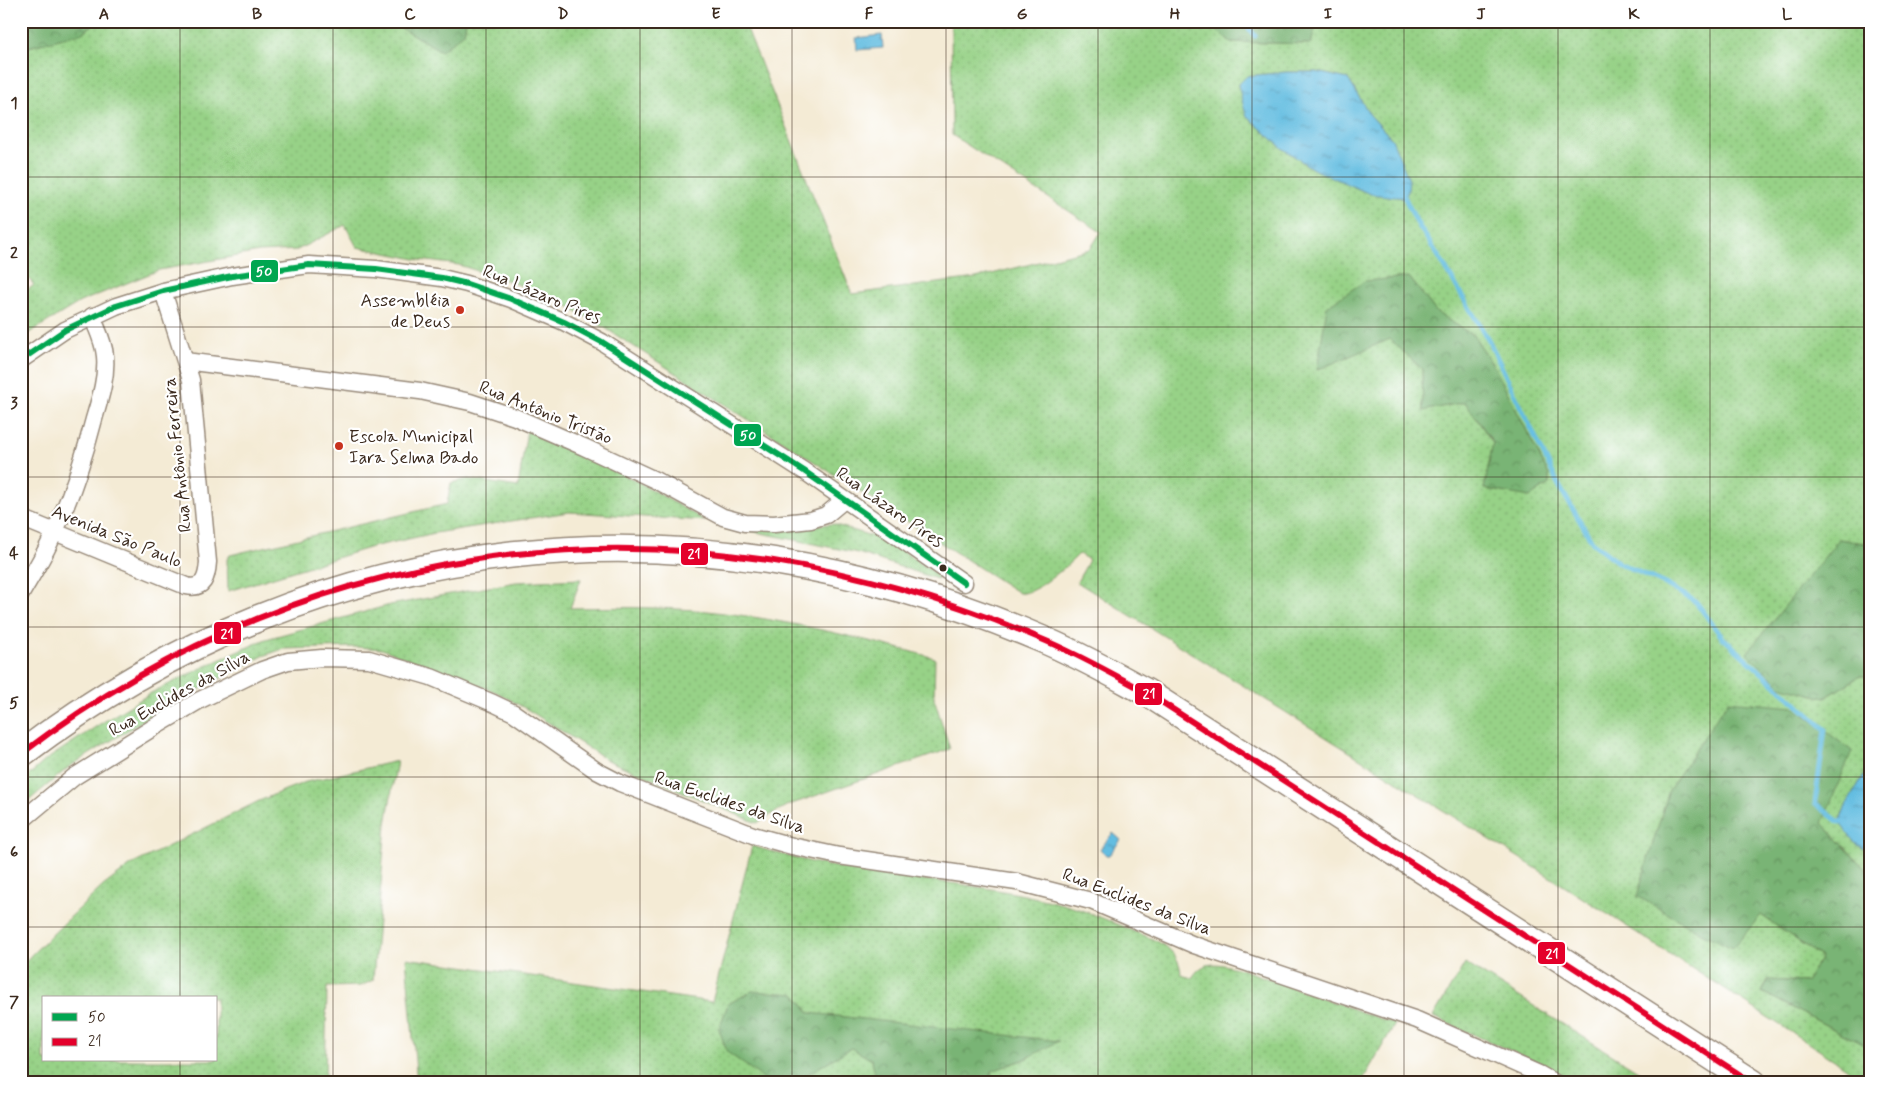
<svg xmlns="http://www.w3.org/2000/svg" width="1891" height="1104" font-family="Mynerve,sans-serif">
	<style>
		.grass { fill: url(#grass-dots); stroke: #697e52; fill-rule: evenodd }
		.forest { fill: url(#forest-crowns); stroke: #5a6f49 }
		.water { fill: url(#water-ripples); stroke: #507480 }
		.lines { fill: none; stroke-linecap: round; stroke-linejoin: round }
		.stream { stroke: #64bde1; stroke-width: 5 }
		.minor-casing { stroke: #988a7a; stroke-width: 19 }
		.primary-casing { stroke: #988a7a; stroke-width: 29 }
		.minor { stroke: #fff; stroke-width: 16 }
		.primary { stroke: #fff; stroke-width: 26 }
		.bus-1-casing { stroke: #fff; stroke-width: 10 }
		.bus-2-casing { stroke: #fff; stroke-width: 10 }
		.bus-1 { stroke: #00a651; stroke-width: 6 }
		.bus-2 { stroke: #e4002b; stroke-width: 6 }
		.grid { fill: none; stroke: #3b2a1e; stroke-width: 1; stroke-opacity: 0.55 }
		.poi-dot { fill: #c8321e; stroke: #fff; stroke-width: 2 }
		.bus-dot { fill: #3b2a1e; stroke: #fff; stroke-width: 2 }
		.labels { text-anchor: middle; stroke-width: 4.5; stroke-linejoin: round; paint-order: stroke }
		.street-label { font-size: 18px; fill: #3b2a1e; stroke: #fff }
		.poi-label { font-size: 18px; fill: #3b2a1e; stroke: #fff; text-anchor: end }
		.line-badge { stroke: #fff; stroke-width: 2 }
		.badge-label { font-size: 14px; text-anchor: middle; font-weight: bold; fill: #fff }
		.neatline { fill: none; stroke: #3b2a1e; stroke-width: 2 }
		.grid-label { font-size: 16px; text-anchor: middle; font-weight: bold; fill: #3b2a1e }
	</style>
	<defs>
		<pattern id="grass-dots" width="8" height="8" patternUnits="userSpaceOnUse" patternTransform="scale(1.25)"><rect width="8" height="8" fill="#97d287"/><path d="M2 2h.1M6 6h.1" fill="none" stroke="#83b474" stroke-width="1.8" stroke-linecap="round"/></pattern>
		<pattern id="forest-crowns" width="20" height="18" patternUnits="userSpaceOnUse" patternTransform="scale(1.25)"><rect width="20" height="18" fill="#79b474"/><path d="M2 6a3 3 0 1 1 6 0M12 15a3 3 0 1 1 6 0" fill="none" stroke="#64935f"/></pattern>
		<pattern id="water-ripples" width="26" height="14" patternUnits="userSpaceOnUse" patternTransform="scale(1.25)"><rect width="26" height="14" fill="#64bde1"/><path d="M2 4q2-2 4 0t4 0M15 11q2-2 4 0t4 0" fill="none" stroke="#549ab6"/></pattern>
	</defs>
	<rect width="100%" height="100%" fill="#fff"/>
	<filter id="ink" filterUnits="userSpaceOnUse"><feTurbulence type="fractalNoise" baseFrequency=".02" numOctaves="2"/><feDisplacementMap in="SourceGraphic" scale="10" xChannelSelector="R" yChannelSelector="G"/><feConvolveMatrix kernelMatrix="1 2 1 2 8 2 1 2 1" color-interpolation-filters="sRGB"/></filter>
	<filter id="wash" filterUnits="userSpaceOnUse"><feTurbulence type="fractalNoise" baseFrequency=".0096" numOctaves="4" result="noise"/><feDisplacementMap in="SourceGraphic" scale="20" xChannelSelector="R" yChannelSelector="G"/><feGaussianBlur stdDeviation="1.12" result="paint"/><feColorMatrix in="noise" values="0 0 0 0 0 0 0 0 0 0 0 0 0 0 0 0 0 1.4 0 .05"/><feComposite in="paint" operator="in"/></filter>
	<g filter="url(#wash)">
		<rect width="100%" height="100%" fill="#f4ebd5"/>
		<!-- grass -->
		<path class="grass" d="M98,21h133l12,8 2,-8h144l5,4 70,8 2,-12h278l108,273 124,-16 114,-29 11,-17 -149,-97 -1,-114h254l26,21 79,2 7,-23h553v523l-31,-5 -14,159 35,-22h10v88l-23,40 -8,17 16,22 15,10v21l-48,-51 -61,92 60,42 -15,25 -38,-2 -6,12 108,56v35l-320,-206 -473,-295 12,-22 -10,-6c-11,11 -45,42 -60,39l-417,-267 -41,-24 -49,-20 -53,-17 -39,-5 -63,-13 -12,-22 -48,25 -38,2 -100,18 -79,32 -59,36v-43l13,-10 -13,-15v-221l61,-16zM1286,72h31l31,7 22,36 22,24 -79,30 -31,-21 -36,-33 1,-39zM1409,277l28,36 37,23 21,32 54,107v9l-65,5 9,-46 -28,-41 -42,8 -1,-41 -32,-31z
			M527,430l108,50 71,41 -137,-9 -134,21 -63,14 -144,44 -1,-32 3,-4 217,-51 4,-21 17,-4 50,8z
			M833,524l57,18 49,34v2l-2,1 -79,-26 -121,-25 11,1z
			M581,579l-11,29c46,-1 92,-1 137,3 78,8 153,27 228,47l-1,40 16,51 -164,57 -29,17 -150,-63 -77,-49 -34,-19 -114,-43 -25,-2 -74,2 -20,7 -103,54 -91,57 -48,40v-25l25,-22 54,-36 51,-31 59,-29 56,-25 124,-34 126,-23z
			M397,761l-11,63 -13,156 -12,6 -34,1 -2,96h-304v-116l11,-13 71,-68 28,-21 128,-64 26,-11 21,-8zM44,998h172v62h-172z
			M752,846c28,8 56,16 84,21 71,13 144,16 214,34 27,6 53,17 78,28 24,10 52,17 53,46l11,3c13,-21 29,-13 49,-9l154,55 -34,59h-944l-11,-125 306,44z
			M1465,963l192,120h-83l-31,-18 -110,-48z"/>
		<!-- forest -->
		<path class="forest" d="M21,21h77l-16,12 -61,16z
			M389,21h77l-2,12 -23,18z
			M1205,21h112l-6,23 -80,-2z
			M1409,277l28,36 37,23 21,32 54,107v9l-19,13 -46,-8 9,-47 -28,-40 -42,9 -1,-42 -32,-30 -73,31 10,-64 38,-25z
			M1839,539l31,5v132h-10l-35,22 -45,-12 -33,-33z
			M1728,701l66,6 58,44 -30,72 48,51v174l-108,-56 6,-12 38,2 15,-25 -60,-42 -28,33 -30,-14 -66,-38 32,-106z
			M752,991l43,3 15,19 249,28 -36,19 -31,11 1,12h-116l-5,-23 -21,-12 -58,35h-23l-43,-31 -8,-23 9,-25z"/>
		<!-- water -->
		<path class="water" d="M882,35l1,13 -26,2 -1,-12z
			M1286,72h31l31,7 22,36 22,24 17,41 -1,11 -3,7 -35,-4 -57,-25 -31,-21 -36,-33 -8,-30 9,-9z
			M1870,764v89l-15,-10 -16,-21 8,-18z
			M1113,833l8,7 -12,15h-3l-6,-6z"/>
		<g class="lines">
			<!-- stream -->
			<path class="stream" d="M1243,21l12,15
				M1402,192l15,31 22,34 50,84 69,143 35,59 26,20 48,22 29,17 26,35 103,92 -10,74 24,19 6,-1"/>
		</g>
	</g>
	<g filter="url(#ink)">
		<g class="lines">
			<defs>
				<path id="minor" d="M21,360l44,-30 51,-24 47,-15 69,-15 77,-11 67,4 66,9 25,6 44,15 53,23 38,20 202,129 160,112
					M185,361l235,30 50,11 45,15 69,30 71,33 68,37 22,6 29,1 37,-4 15,-5 18,-15
					M21,518l165,68c18,4 21,-9 22,-24l-17,-182 -28,-89
					M21,594c9,-16 20,-33 28,-50 19,-39 34,-82 45,-125 6,-20 13,-42 11,-63 -1,-14 -8,-27 -13,-40
					M21,821l53,-44 77,-48 49,-29 62,-30 26,-9 34,-3 47,1 62,18 62,26 21,10 83,58 23,12 133,52 39,11 47,10 178,26 74,19 103,44 223,75 122,54 16,9"/>
				<path id="primary" d="M21,754c302,-230 672,-264 1018,-116 37,15 72,35 107,54l607,391"/>
			</defs>
			<!-- minor casing -->
			<use href="#minor" class="minor-casing"/>
			<!-- primary casing -->
			<use href="#primary" class="primary-casing"/>
			<!-- minor -->
			<use href="#minor" class="minor"/>
			<!-- primary -->
			<use href="#primary" class="primary"/>
			<defs>
				<path id="bus-1" d="M21,360l44,-30 51,-24 47,-15 69,-15 77,-11 67,4 66,9 25,6 44,15 53,23 38,20 202,129 160,112"/>
				<path id="bus-2" d="M21,754c302,-230 672,-264 1018,-116 37,15 72,35 107,54l607,391"/>
			</defs>
			<!-- bus-1 casing -->
			<use href="#bus-1" class="bus-1-casing"/>
			<!-- bus-2 casing -->
			<use href="#bus-2" class="bus-2-casing"/>
			<!-- bus-1 -->
			<use href="#bus-1" class="bus-1"/>
			<!-- bus-2 -->
			<use href="#bus-2" class="bus-2"/>
		</g>
	</g>
	<!-- grid -->
	<path class="grid" d="M180,21v977M333,21v1062M486,21v1062M640,21v1062M792,21v1062M946,21v1062M1098,21v1062M1252,21v1062M1404,21v1062M1558,21v1062M1710,21v1062M21,177h1849M21,327h1849M21,477h1849M21,627h1849M21,777h1849M21,927h1849M180,1060v23"/>
	<!-- markers -->
	<g class="poi-dot">
		<circle cx="460" cy="310" r="5"/>
		<circle cx="339" cy="446" r="5"/>
	</g>
	<circle class="bus-dot" cx="943" cy="568" r="4.5"/>
	<g class="labels">
		<!-- street labels -->
		<g class="street-label">
			<text transform="translate(542 294) rotate(23)" y="6">Rua Lázaro Pires</text>
			<text transform="translate(546 412) rotate(22)" y="6">Rua Antônio Tristão</text>
			<text transform="translate(177 455) rotate(-96)" y="6">Rua Antônio Ferreira</text>
			<text transform="translate(890 507) rotate(35)" y="6">Rua Lázaro Pires</text>
			<text transform="translate(117 536) rotate(22)" y="6">Avenida São Paulo</text>
			<text transform="translate(179 693) rotate(-29)" y="6">Rua Euclides da Silva</text>
			<text transform="translate(730 802) rotate(19)" y="6">Rua Euclides da Silva</text>
			<text transform="translate(1137 901) rotate(21)" y="6">Rua Euclides da Silva</text>
		</g>
		<!-- poi labels -->
		<g class="poi-label">
			<text x="450" y="306">Assembléia<tspan x="450" dy="21">de Deus</tspan></text>
			<text x="349" y="442" text-anchor="start">Escola Municipal<tspan x="349" dy="21">Iara Selma Bado</tspan></text>
		</g>
	</g>
	<g class="line-badge">
		<rect x="250" y="259" width="29" height="24" rx="5" fill="#00a651"/>
		<rect x="733" y="423" width="29" height="24" rx="5" fill="#00a651"/>
		<rect x="680" y="542" width="29" height="24" rx="5" fill="#e4002b"/>
		<rect x="213" y="621" width="29" height="24" rx="5" fill="#e4002b"/>
		<rect x="1134" y="682" width="29" height="24" rx="5" fill="#e4002b"/>
		<rect x="1537" y="941" width="29" height="24" rx="5" fill="#e4002b"/>
	</g>
	<g class="badge-label">
		<text x="264" y="276">50</text>
		<text x="748" y="440">50</text>
		<text x="694" y="558">21</text>
		<text x="227" y="638">21</text>
		<text x="1149" y="698">21</text>
		<text x="1552" y="958">21</text>
	</g>
	<!-- margin -->
	<rect width="1891" height="1104" fill="none" stroke="#fff" stroke-width="55"/>
	<!-- legend -->
	<rect x="42" y="996" width="175" height="65" fill="#ffffff" stroke="#b1aaa5"/>
	<rect x="52" y="1013" width="25" height="8" fill="#00a651" stroke="#b1aaa5"/>
	<text x="88" y="1022" font-size="15" fill="#3b2a1e">50</text>
	<rect x="52" y="1038" width="25" height="8" fill="#e4002b" stroke="#b1aaa5"/>
	<text x="88" y="1046" font-size="15" fill="#3b2a1e">21</text>
	<rect x="28" y="28" width="1836" height="1048" class="neatline"/>
	<g class="grid-label">
		<text x="104" y="19">A</text>
		<text x="257" y="19">B</text>
		<text x="410" y="19">C</text>
		<text x="563" y="19">D</text>
		<text x="716" y="19">E</text>
		<text x="869" y="19">F</text>
		<text x="1022" y="19">G</text>
		<text x="1175" y="19">H</text>
		<text x="1328" y="19">I</text>
		<text x="1481" y="19">J</text>
		<text x="1634" y="19">K</text>
		<text x="1787" y="19">L</text>
		<text x="14" y="108">1</text>
		<text x="14" y="258">2</text>
		<text x="14" y="408">3</text>
		<text x="14" y="558">4</text>
		<text x="14" y="708">5</text>
		<text x="14" y="857">6</text>
		<text x="14" y="1007">7</text>
	</g>
</svg>
